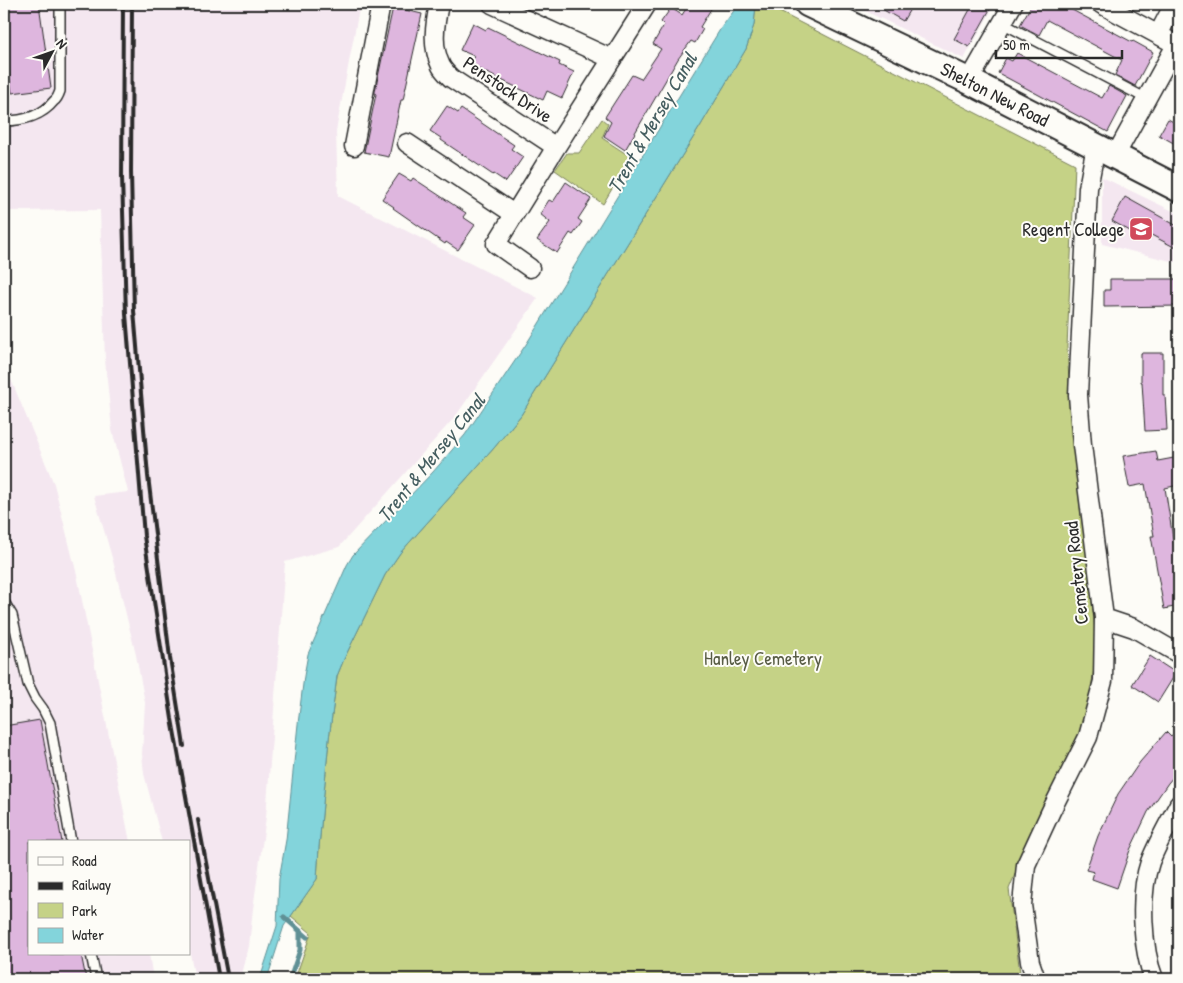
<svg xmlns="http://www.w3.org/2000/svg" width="1183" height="983" font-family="'Patrick Hand',sans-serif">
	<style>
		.built { fill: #f4e7f0 }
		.green { fill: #c5d286; stroke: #787e58 }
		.water { fill: #83d4db; stroke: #609095 }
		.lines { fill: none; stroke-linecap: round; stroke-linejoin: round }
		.stream { stroke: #609095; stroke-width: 5 }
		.building { fill: #deb6de; stroke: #2b2b2b }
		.lane-casing { stroke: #2b2b2b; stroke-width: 12 }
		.street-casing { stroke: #2b2b2b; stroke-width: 21 }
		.secondary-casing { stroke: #2b2b2b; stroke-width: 29 }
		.lane { stroke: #fdfcf7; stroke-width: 9 }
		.street { stroke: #fdfcf7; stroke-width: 18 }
		.secondary { stroke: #fdfcf7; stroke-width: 25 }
		.rail { stroke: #2b2b2b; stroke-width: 4 }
		.labels { text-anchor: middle; stroke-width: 4; stroke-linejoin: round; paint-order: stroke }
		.street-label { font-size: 19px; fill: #2b2b2b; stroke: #fdfcf7 }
		.poi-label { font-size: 19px; fill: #2b2b2b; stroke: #fdfcf7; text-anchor: end }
		.park-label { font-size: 19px; fill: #595d46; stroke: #fdfcf7 }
		.water-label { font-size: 20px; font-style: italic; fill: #455e60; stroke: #fdfcf7 }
	</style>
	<rect width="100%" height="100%" fill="#fdfcf7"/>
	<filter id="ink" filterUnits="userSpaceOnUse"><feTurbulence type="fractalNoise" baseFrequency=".02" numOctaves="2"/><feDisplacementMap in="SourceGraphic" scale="10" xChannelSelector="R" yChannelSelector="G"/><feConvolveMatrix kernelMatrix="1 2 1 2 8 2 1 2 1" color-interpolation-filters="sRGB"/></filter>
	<g filter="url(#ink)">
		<!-- built -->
		<path class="built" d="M4,4h356l-24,127 2,65 200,102 -83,119 -116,130 -54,15 -19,255 -13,92 -4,37 -8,33h-46l-6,-31v-106h-27l-18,-68 -2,-20 3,-51 -9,-48 -23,-94 -19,-65 34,-4 -16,-62 -7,-70 -5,-150 -96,1z
			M851,4h144l-31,55z
			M1102,177l77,37v49l-77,-19z
			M4,364l4,8 46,112 23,91 53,267h-101v112h120l4,25h-149z"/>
		<!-- green -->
		<path class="green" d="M756,4h8l311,160 -8,183 5,85 9,83 7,47 7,70 -1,36 -5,35 -10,36 -43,85 -27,65 11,84 2,6h-727l16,-46 -20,-17 26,-37 2,-32 10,-108 8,-63 7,-17 41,-84 15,-22 94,-105 27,-33 180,-290 45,-76 8,-24z
			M602,119l6,5 -6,14 29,19 -28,47 -48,-34 12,-17h12z"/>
		<!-- water -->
		<path class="water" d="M739,4h17l-2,21 -8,24 -45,76 -180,290 -27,33 -94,105 -15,22 -41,84 -7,17 -8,63 -10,108 -2,32 -33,47 -17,53h-7l17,-53 2,-47 7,-39 12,-116 6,-48 4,-22 39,-89 6,-10 80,-83 32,-37 62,-92 194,-315z"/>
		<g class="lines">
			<!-- stream -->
			<path class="stream" d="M284,917l23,20
				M290,979l10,-29v-18"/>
		</g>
		<!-- building -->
		<path class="building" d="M4,4h35l12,84 -39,5 -8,-55z
			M689,4h25l-14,23 3,2 -8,14 -4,-2 -13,18 -53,91 -21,-14 7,-14 -6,-5 27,-42 9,4 20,-30 -8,-5 11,-19 -3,-3 10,-14 11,7z
			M873,4h40l-10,17z
			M973,4h20l-24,43 -15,-8z
			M1032,4h29l71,38 1,-1 20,11 -18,34 -20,-11 7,-15 -75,-40 -8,15 -19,-10z
			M393,7l29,7 -19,86h-2l-12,57 -25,-5 12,-58h-1v-3z
			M473,23l13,7 2,-3 72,35 -1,3 15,7 -12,26 -15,-7 -4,9 -73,-35 4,-9 -14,-6z
			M1017,53l85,45 7,-12 18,10 -19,36 -110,-59 8,-15 6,3z
			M447,106l11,7 3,-4 53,36 -3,4 12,8 -17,25 -12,-8 -1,1 -52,-35v-2l-11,-7z
			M1168,119l11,6v21l-20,-11z
			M399,174l12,7 2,-3 53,35 -3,4 12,8 -17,25 -12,-8 -1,2 -52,-36 1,-1 -12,-8z
			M566,182l25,17 -13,20 4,3 -9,13 -3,-2 -13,20 -20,-13 13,-18 -10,-8 9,-14 4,2z
			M1125,197l54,30v12l-5,8 -32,-17 -3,6 -27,-15z
			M1110,279h69v27l-75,1v-17h6z
			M1141,353h22v42h2l2,35 -22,1 -3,-49h-1z
			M1156,451l2,10 21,-4v28l-14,3 14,88v30l-15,3 -13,-73h3l-9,-52 -16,3 -6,-31z
			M1150,656l26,17 -18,29 -26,-17z
			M40,720l22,122h-33v112h52l5,25h-82v-253z
			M1179,728v42l-11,13 -20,29 -18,38 -13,38 -25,-9 2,-7 -8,-2 12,-34 20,-42 22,-32 26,-30 5,5z"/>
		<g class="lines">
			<defs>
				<path id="lane" d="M1002,23l145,76
					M4,121c18,0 38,-5 50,-20 3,-2 5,-7 6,-10v-87
					M4,603l2,2 6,10 16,69 7,14 8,11 7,14 21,119
					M91,954l5,25"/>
				<path id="street" d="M439,4c-4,20 -8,42 2,62 2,4 6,8 10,12l105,69
					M492,4l120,55
					M1101,4l78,42
					M1158,35l16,-31
					M969,81l44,-77
					M407,143l107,71
					M354,146l27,-142
					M1115,156l61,-111
					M530,268l-34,-24 60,-97 91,-143
					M1104,618l30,10 45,26
					M1036,979l-6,-17 -8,-57 4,-40 25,-54 37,-74 15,-56 1,-63 -22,-173 -4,-50 10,-207 8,-42
					M1154,979c-12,-30 -15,-85 -4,-117 8,-20 19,-39 29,-58"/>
				<path id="secondary" d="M808,4l161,77 210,108"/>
			</defs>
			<!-- lane casing -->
			<use href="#lane" class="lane-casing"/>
			<!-- street casing -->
			<use href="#street" class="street-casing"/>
			<!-- secondary casing -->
			<use href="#secondary" class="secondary-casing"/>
			<!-- lane -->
			<use href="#lane" class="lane"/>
			<!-- street -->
			<use href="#street" class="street"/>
			<!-- secondary -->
			<use href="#secondary" class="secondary"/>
			<!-- rail -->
			<path class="rail" d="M123,4l-1,173 4,137 18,222 28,183 47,260
				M132,4l-1,168 3,139 14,165 22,182 14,88
				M198,820l30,159"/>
		</g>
	</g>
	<!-- icons -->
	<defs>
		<symbol id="university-square" viewBox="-11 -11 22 22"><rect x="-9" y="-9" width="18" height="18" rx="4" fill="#d1495b" stroke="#fdfcf7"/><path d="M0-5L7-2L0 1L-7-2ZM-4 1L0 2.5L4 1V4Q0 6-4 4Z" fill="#fff"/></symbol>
	</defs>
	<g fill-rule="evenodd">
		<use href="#university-square" x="1127" y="215" width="28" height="28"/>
	</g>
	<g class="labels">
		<!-- street labels -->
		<g class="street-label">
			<text transform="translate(508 89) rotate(34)" y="7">Penstock Drive</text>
			<text transform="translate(995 94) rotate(27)" y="7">Shelton New Road</text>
			<text transform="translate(1076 573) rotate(-96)" y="7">Cemetery Road</text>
		</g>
		<!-- poi labels -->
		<g class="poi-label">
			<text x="1124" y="236">Regent College</text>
		</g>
		<!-- park labels -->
		<g class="park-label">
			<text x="763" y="665">Hanley Cemetery</text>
		</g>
		<!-- water labels -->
		<g class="water-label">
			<text transform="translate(652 123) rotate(-60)" y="7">Trent &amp; Mersey Canal</text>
			<text transform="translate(431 458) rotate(-51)" y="7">Trent &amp; Mersey Canal</text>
		</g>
	</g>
	<!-- margin -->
	<rect width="1183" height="983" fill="none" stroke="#fdfcf7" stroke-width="20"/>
	<rect x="10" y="10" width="1163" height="963" fill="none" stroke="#2b2b2b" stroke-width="2" filter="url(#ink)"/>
	<!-- legend -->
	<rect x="28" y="840" width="162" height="115" fill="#fdfcf7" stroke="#a9a8a5"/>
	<rect x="38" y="857" width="25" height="8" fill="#fdfcf7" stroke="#a9a8a5"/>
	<text x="72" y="866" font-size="15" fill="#2b2b2b">Road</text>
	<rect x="38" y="882" width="25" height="8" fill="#2b2b2b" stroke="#a9a8a5"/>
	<text x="72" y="890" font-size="15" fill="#2b2b2b">Railway</text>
	<rect x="38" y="903" width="25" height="15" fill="#c5d286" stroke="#a9a8a5"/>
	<text x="72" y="916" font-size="15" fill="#2b2b2b">Park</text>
	<rect x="38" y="928" width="25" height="15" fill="#83d4db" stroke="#a9a8a5"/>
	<text x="72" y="940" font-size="15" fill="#2b2b2b">Water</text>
	<!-- north arrow -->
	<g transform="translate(52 52) rotate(49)" stroke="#fdfcf7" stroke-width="4" paint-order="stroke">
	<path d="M0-4L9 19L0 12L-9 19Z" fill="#2b2b2b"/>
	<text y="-8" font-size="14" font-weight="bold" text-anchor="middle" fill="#2b2b2b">N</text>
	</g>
	<!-- scale -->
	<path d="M996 50v8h126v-8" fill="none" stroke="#2b2b2b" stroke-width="2.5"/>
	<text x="1003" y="50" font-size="15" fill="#2b2b2b" stroke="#fdfcf7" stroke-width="4" paint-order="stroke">50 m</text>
</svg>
